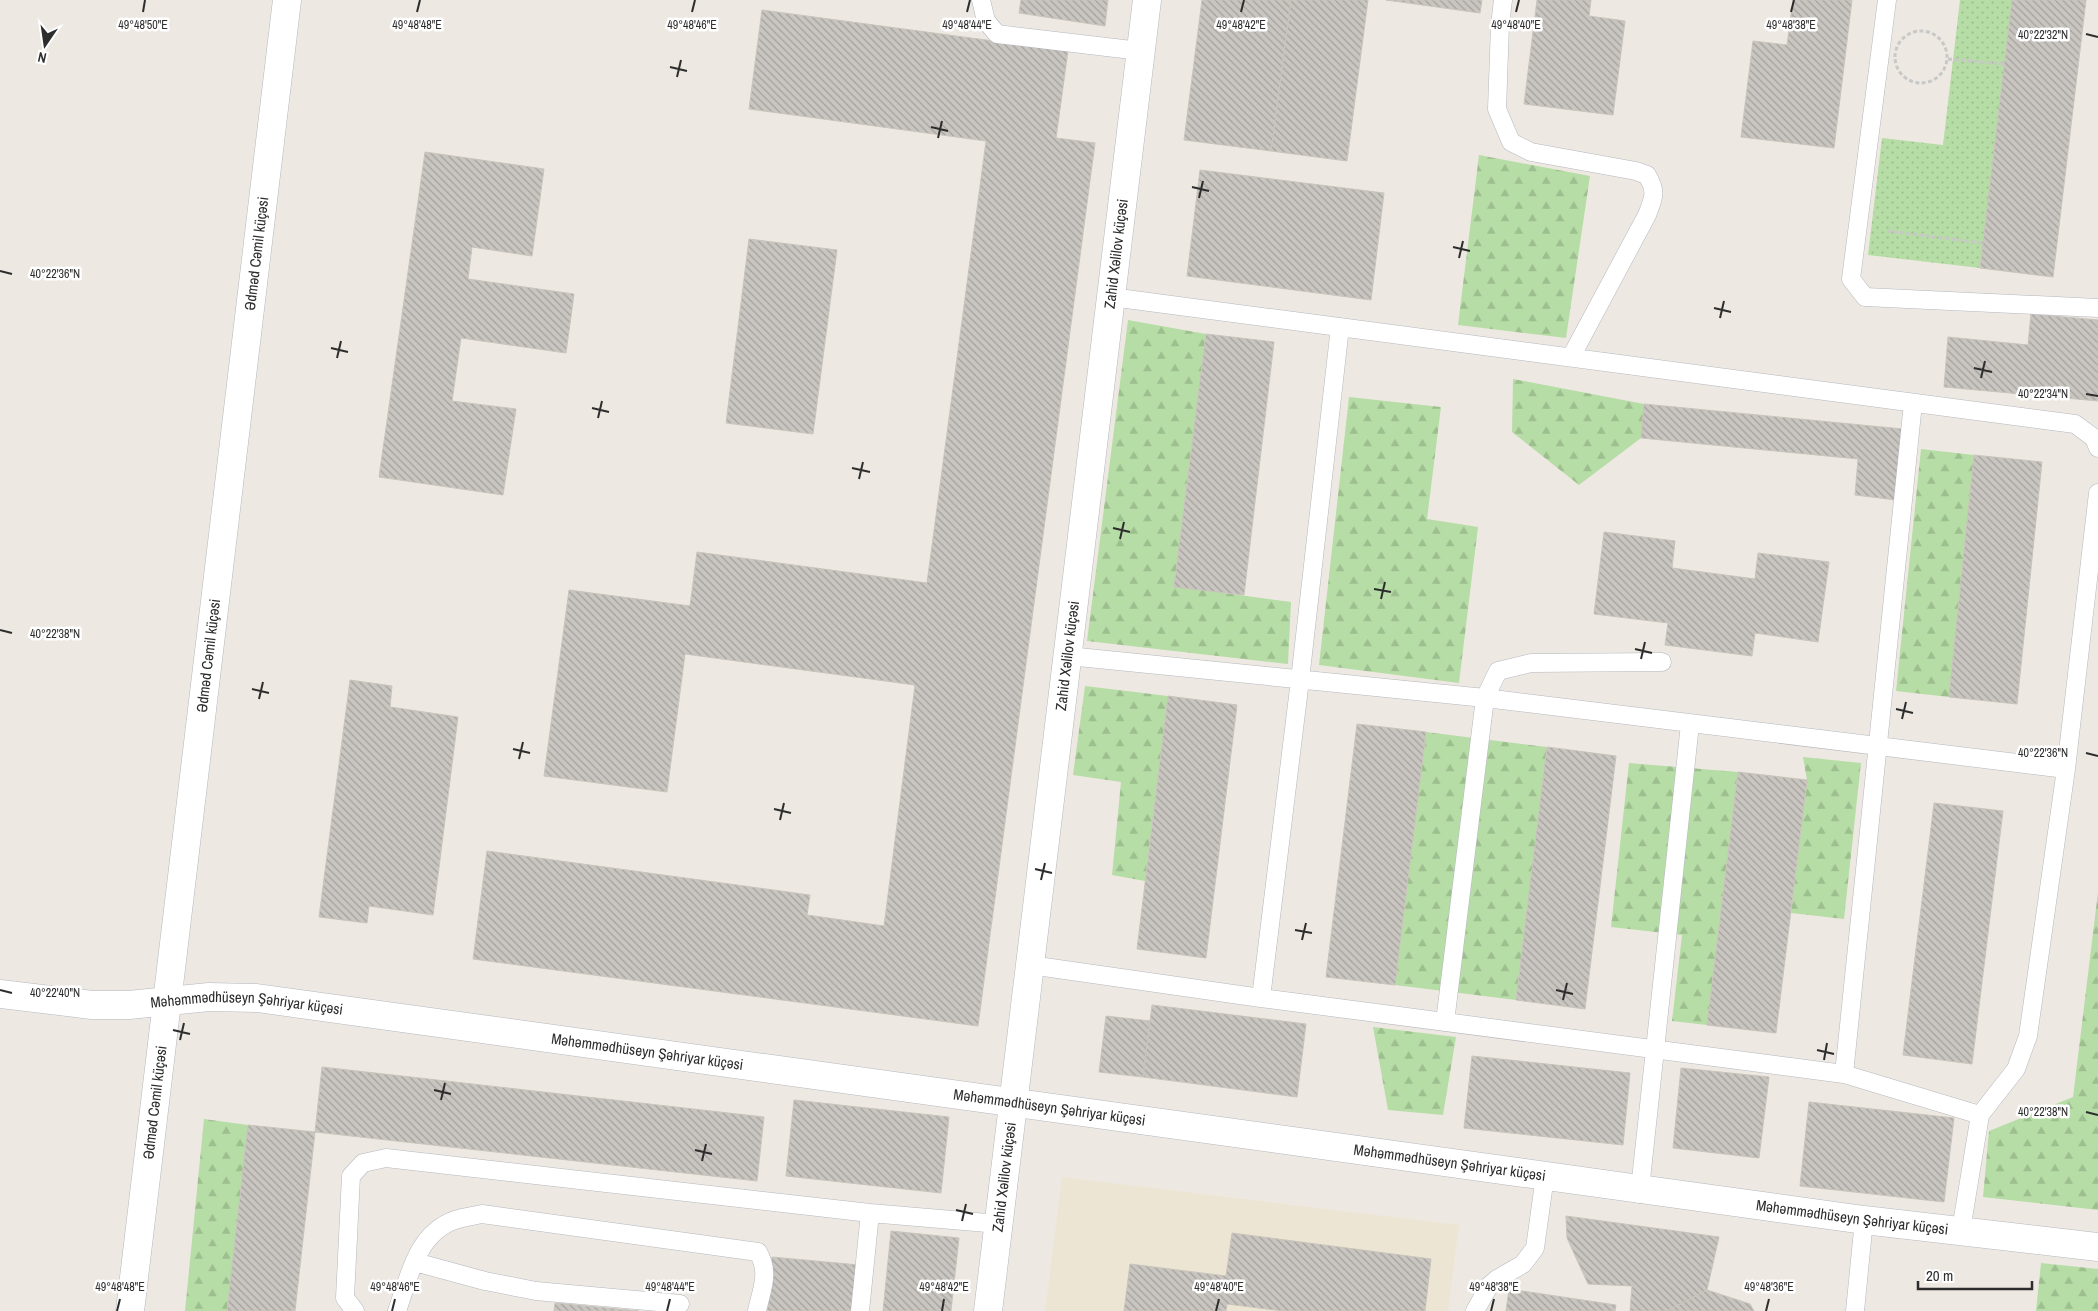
<svg xmlns="http://www.w3.org/2000/svg" width="2098" height="1311" font-family="'Archivo Narrow',sans-serif">
	<style>
		.education { fill: #ece5d3 }
		.grass { fill: url(#grass-dots) }
		.forest { fill: url(#forest-firs) }
		.building { fill: url(#building-back-hatch); stroke: #c9c4bb }
		.lines { fill: none; stroke-linecap: round; stroke-linejoin: round }
		.lane-casing { stroke: #b5b7bf; stroke-width: 19 }
		.street-casing { stroke: #b5b7bf; stroke-width: 29 }
		.secondary-casing { stroke: #b5b7bf; stroke-width: 29 }
		.path { stroke: #c8c8c8; stroke-width: 3; stroke-dasharray: 4 2.5; stroke-linecap: butt }
		.lane { stroke: #fff; stroke-width: 18 }
		.street { stroke: #fff; stroke-width: 28 }
		.secondary { stroke: #fff; stroke-width: 28 }
		.ticks { fill: none; stroke: #2d2d2d; stroke-width: 2 }
		.labels { text-anchor: middle; stroke-width: 5; stroke-linejoin: round; paint-order: stroke }
		.street-label { font-size: 15px; fill: #2d2d2d; stroke: #fff }
		.ticks-label { font-size: 12px; text-anchor: middle; fill: #2d2d2d; stroke: #fff; stroke-width: 5; stroke-linejoin: round; paint-order: stroke }
	</style>
	<defs>
		<pattern id="grass-dots" width="8" height="8" patternUnits="userSpaceOnUse" patternTransform="scale(1.25)"><rect width="8" height="8" fill="#b6dda5"/><path d="M2 2h.1M6 6h.1" fill="none" stroke="#9dbe8e" stroke-width="1.8" stroke-linecap="round"/></pattern>
		<pattern id="forest-firs" width="22" height="20" patternUnits="userSpaceOnUse" patternTransform="scale(1.25)"><rect width="22" height="20" fill="#b6dda5"/><path d="M5 1l3.5 6h-7zM16 11l3.5 6h-7z" fill="#9dbe8e"/></pattern>
		<pattern id="building-back-hatch" width="6" height="6" patternUnits="userSpaceOnUse" patternTransform="scale(1.25)"><rect width="6" height="6" fill="#c9c5c0"/><path d="M-1 5l2 2M0 0l6 6M5-1l2 2" fill="none" stroke="#a4a09c"/></pattern>
	</defs>
	<rect width="100%" height="100%" fill="#ede9e2"/>
	<!-- education -->
	<path class="education" d="M1062,1177l397,48 -11,86h-403z"/>
	<!-- grass -->
	<path class="grass" d="M1960,0h52l-32,268 -112,-13 14,-117 61,7z"/>
	<!-- forest -->
	<path class="forest" d="M1479,155l111,21 -24,162 -108,-13z
		M1128,320l78,14 -32,252 117,16 -3,62 -201,-23z
		M1513,379l131,25 -3,34 -62,47 -67,-53z
		M1349,397l92,10 -14,112 51,8 -19,156 -140,-18z
		M1921,449l53,6 -25,242 -53,-6z
		M1085,686l83,10 -23,185 -33,-6 9,-93 -48,-7z
		M1426,732l121,15 -31,253 -121,-15z
		M1803,757l58,6 -17,156 -53,-6 16,-133z
		M1629,763l109,9 -31,253 -35,-4 10,-86 -71,-8z
		M2098,892v318l-115,-13 6,-66 84,-34z
		M1373,1027l83,10 -13,78 -55,-5z
		M204,1119l44,6 -21,186h-42z
		M2041,1263l57,6v42h-62z"/>
	<!-- building -->
	<path class="building" d="M1021,0h87l-3,26 -86,-13z
		M1202,0h89l-20,151 -87,-11z
		M1291,0h77l-21,161 -76,-10z
		M1386,0h96l-2,13z
		M1537,0h54l-2,16 36,5 -12,94 -89,-11z
		M1793,0h59l-18,148 -93,-11 12,-96 34,4z
		M2012,0h74l-33,277 -73,-9z
		M762,10l306,41 -12,87 39,5 -117,883 -505,-67 14,-108 323,44 -3,20 77,11 31,-241 -230,-31 -18,138 -123,-16 25,-186 121,16 7,-54 230,31 59,-442 -237,-32z
		M425,152l119,17 -12,87 -60,-9 -4,32 106,15 -8,59 -105,-15 -9,63 64,8 -13,86 -124,-18z
		M1200,170l184,23 -13,107 -184,-24z
		M749,239l88,11 -24,184 -87,-11z
		M2031,314l67,6v81l-154,-14 4,-50 80,8z
		M1206,334l68,8 -30,253 -70,-8z
		M1644,404l259,25 -7,71 -41,-5 3,-36 -217,-21z
		M1974,455l68,7 -25,242 -68,-7z
		M1604,532l71,9 -3,27 83,11 3,-26 71,9 -11,80 -63,-9 -3,23 -87,-11 3,-22 -74,-9z
		M350,680l42,6 -2,21 68,10 -25,198 -64,-9 -2,17 -48,-6z
		M1168,696l69,9 -31,253 -69,-9z
		M1357,724l69,8 -31,253 -69,-8z
		M1547,747l69,9 -31,253 -69,-9z
		M1738,772l69,8 -31,253 -69,-8z
		M1934,803l69,8 -31,253 -69,-9z
		M1152,1005l154,19 -9,73 -154,-20z
		M1106,1016l44,5 -7,56 -44,-5z
		M1472,1056l158,17 -7,72 -159,-17z
		M322,1067l442,50 -7,64 -442,-49z
		M1681,1068l88,9 -10,81 -86,-10z
		M794,1100l155,17 -8,76 -155,-17z
		M1809,1102l145,16 -10,84 -144,-16z
		M248,1125l67,7 -20,179h-68z
		M1566,1216l153,21 -12,53 -40,21h-37l2,-25 -44,-2 -21,-46z
		M891,1231l68,7 -8,73h-68z
		M1232,1233l199,26 -6,52h-142l-56,-7 -1,7h-102l6,-47 96,12z
		M772,1257l87,8 -6,46h-86z
		M1509,1289l107,16 -1,6h-109z
		M1707,1290l43,14 4,7h-87z
		M555,1303l84,8h-85z"/>
	<g class="lines">
		<defs>
			<path id="lane" d="M981,0l5,21 11,13 143,17
				M1503,0l-3,25 -3,84 14,33 20,10 105,19 11,4c10,17 7,22 0,40l-76,142
				M1887,0l-36,279 14,18 233,11
				M1111,297l964,127 19,14 4,10
				M1068,656l417,42 581,71
				M1030,965l231,33 583,76 136,41
				M1261,998l39,-318 40,-353
				M1445,1022l40,-324 13,-27 33,-8 131,-1
				M1844,1074l69,-671
				M1640,1189l50,-465
				M1961,1230l19,-115 36,-46 12,-33 38,-267 32,-276
				M415,1262l70,19 51,10 144,13
				M355,1311l-10,-13 6,-122 12,-13 23,-5 484,55 129,11
				M397,1311c12,-34 20,-78 58,-91 8,-3 18,-4 27,-6l276,38c12,21 4,36 -1,59
				M860,1311l10,-98
				M1475,1311l14,-25 8,-7 26,-15 12,-16 10,-72
				M1855,1311l9,-91"/>
			<g id="street">
				<path id="s1" d="M0,994l92,11h37l80,-8 48,1 1383,191"/>
				<path id="s2" d="M130,1311l157,-1311"/>
				<path id="s3" d="M988,1311l159,-1311"/>
			</g>
			<g id="secondary">
				<path id="s4" d="M1640,1189l224,31 234,27"/>
			</g>
		</defs>
		<!-- lane casing -->
		<use href="#lane" class="lane-casing"/>
		<!-- street casing -->
		<use href="#street" class="street-casing"/>
		<!-- secondary casing -->
		<use href="#secondary" class="secondary-casing"/>
		<!-- path -->
		<path class="path" d="M1895 57a26 26 0 1 1 52 0a26 26 0 1 1-52 0Z
			M1948,59l57,5
			M1887,231l96,12"/>
		<!-- lane -->
		<use href="#lane" class="lane"/>
		<!-- street -->
		<use href="#street" class="street"/>
		<!-- secondary -->
		<use href="#secondary" class="secondary"/>
	</g>
	<!-- ticks -->
	<path class="ticks" d="M143,12l2,-12M417,12l3,-12M692,12l3,-12M967,12l3,-12M1241,12l3,-12M1516,12l3,-12M1791,12l3,-12M2086,34l12,3M670,67l17,4M677,77l4,-17M931,127l17,4M938,138l4,-17M1192,187l17,4M1199,198l4,-17M1453,247l17,4M1459,258l4,-17M0,271l12,3M1714,308l17,4M1720,318l4,-17M331,348l17,4M337,358l4,-17M1974,368l18,4M1981,378l4,-17M2086,394l12,2M592,408l17,4M598,418l4,-17M852,468l18,4M859,479l4,-17M1113,528l17,4M1120,539l4,-17M1374,589l17,3M1381,599l4,-17M0,630l12,3M1635,649l17,4M1641,659l4,-17M252,689l17,4M259,699l4,-17M1896,709l17,4M1902,719l4,-17M513,749l17,4M2086,753l12,3M519,759l4,-17M774,809l17,4M780,820l4,-17M1035,869l17,4M1041,880l4,-17M1295,930l17,3M1302,940l4,-17M0,990l12,3M1556,990l17,4M1563,1000l4,-17M173,1030l17,4M180,1040l4,-17M1817,1050l17,4M1824,1060l3,-17M434,1090l17,4M441,1100l4,-17M2086,1112l12,3M695,1150l17,4M702,1161l4,-17M956,1210l17,4M962,1221l4,-17M117,1311l3,-12M392,1311l3,-12M667,1311l3,-12M942,1311l2,-12M1216,1311l3,-12M1491,1311l3,-12M1766,1311l3,-12"/>
	<g class="labels">
		<!-- street labels -->
		<g class="street-label">
			<text dy="5" stroke="none"><textPath href="#s2" startOffset="1065">Ədməd Cəmil küçəsi</textPath></text>
			<text dy="5" stroke="none"><textPath href="#s3" startOffset="1065">Zahid Xəlilov küçəsi</textPath></text>
			<text dy="5" stroke="none"><textPath href="#s2" startOffset="660">Ədməd Cəmil küçəsi</textPath></text>
			<text dy="5" stroke="none"><textPath href="#s3" startOffset="660">Zahid Xəlilov küçəsi</textPath></text>
			<text dy="5" stroke="none"><textPath href="#s1" startOffset="248">Məhəmmədhüseyn Şəhriyar küçəsi</textPath></text>
			<text dy="5" stroke="none"><textPath href="#s1" startOffset="652">Məhəmmədhüseyn Şəhriyar küçəsi</textPath></text>
			<text dy="5" stroke="none"><textPath href="#s2" startOffset="210">Ədməd Cəmil küçəsi</textPath></text>
			<text dy="5" stroke="none"><textPath href="#s1" startOffset="1058">Məhəmmədhüseyn Şəhriyar küçəsi</textPath></text>
			<text dy="5" stroke="none"><textPath href="#s1" startOffset="1462">Məhəmmədhüseyn Şəhriyar küçəsi</textPath></text>
			<text dy="5" stroke="none"><textPath href="#s3" startOffset="135">Zahid Xəlilov küçəsi</textPath></text>
			<text dy="5" stroke="none"><textPath href="#s4" startOffset="214">Məhəmmədhüseyn Şəhriyar küçəsi</textPath></text>
		</g>
	</g>
	<g class="ticks-label">
		<text x="417" y="29">49°48'48"E</text>
		<text x="692" y="29">49°48'46"E</text>
		<text x="967" y="29">49°48'44"E</text>
		<text x="1241" y="29">49°48'42"E</text>
		<text x="1516" y="29">49°48'40"E</text>
		<text x="1791" y="29">49°48'38"E</text>
		<text x="143" y="29">49°48'50"E</text>
		<text x="2043" y="39">40°22'32"N</text>
		<text x="55" y="278">40°22'36"N</text>
		<text x="2043" y="398">40°22'34"N</text>
		<text x="55" y="638">40°22'38"N</text>
		<text x="2043" y="757">40°22'36"N</text>
		<text x="55" y="997">40°22'40"N</text>
		<text x="2043" y="1116">40°22'38"N</text>
		<text x="120" y="1291">49°48'48"E</text>
		<text x="395" y="1291">49°48'46"E</text>
		<text x="670" y="1291">49°48'44"E</text>
		<text x="944" y="1291">49°48'42"E</text>
		<text x="1219" y="1291">49°48'40"E</text>
		<text x="1494" y="1291">49°48'38"E</text>
		<text x="1769" y="1291">49°48'36"E</text>
	</g>
	<!-- north arrow -->
	<g transform="translate(45 45) rotate(193)" stroke="#ffffff" stroke-width="4" paint-order="stroke">
	<path d="M0-4L9 19L0 12L-9 19Z" fill="#2d2d2d"/>
	<text y="-8" font-size="14" font-weight="bold" text-anchor="middle" fill="#2d2d2d">N</text>
	</g>
	<!-- scale -->
	<path d="M1918 1281v8h114v-8" fill="none" stroke="#2d2d2d" stroke-width="2.5"/>
	<text x="1926" y="1281" font-size="15" fill="#2d2d2d" stroke="#ffffff" stroke-width="4" paint-order="stroke">20 m</text>
</svg>
